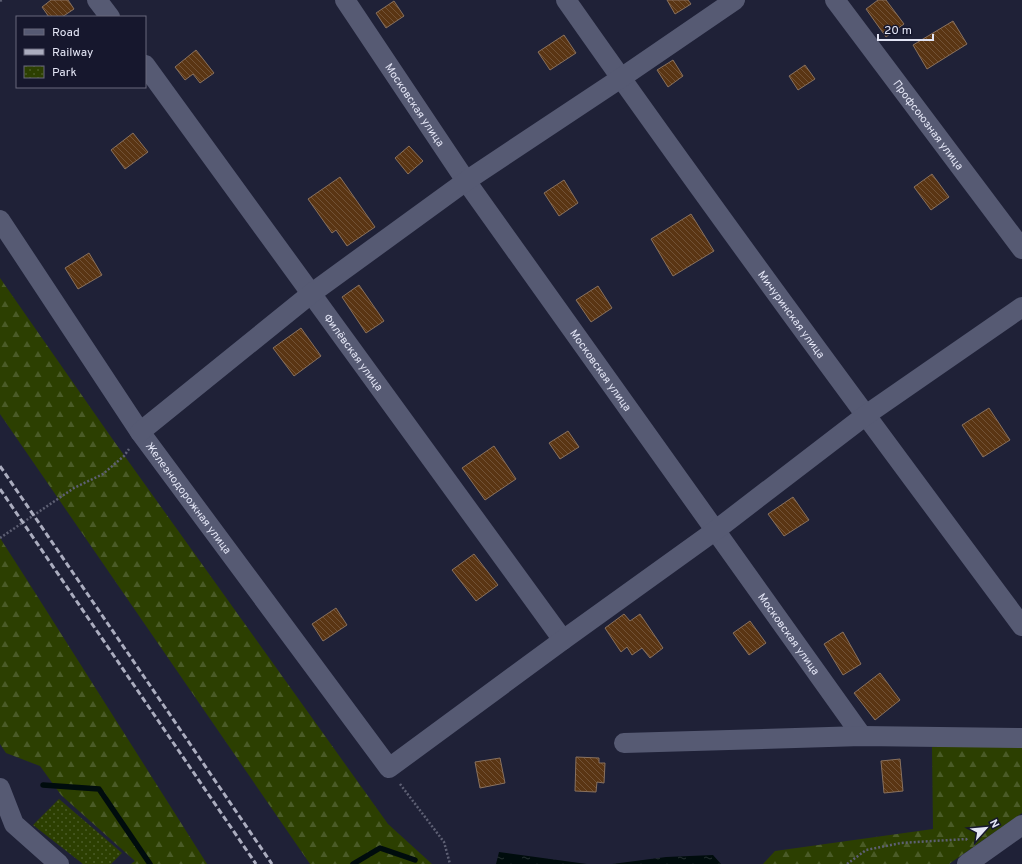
<svg xmlns="http://www.w3.org/2000/svg" width="1022" height="864" font-family="Overpass,sans-serif">
	<style>
		.forest { fill: url(#forest-firs) }
		.park { fill: url(#park-dots) }
		.water { fill: url(#water-ripples) }
		.lines { fill: none; stroke-linecap: round; stroke-linejoin: round }
		.stream { stroke: #000c0d; stroke-width: 5.5 }
		.building { fill: url(#building-back-hatch); stroke: #89715e }
		.path { stroke: #5e6074; stroke-width: 2.5; stroke-dasharray: 2 2; stroke-linecap: butt }
		.minor { stroke: #565a73; stroke-width: 20 }
		.rail { stroke: #abadbf; stroke-width: 3; stroke-dasharray: 6 3; stroke-linecap: butt }
		.labels { text-anchor: middle; stroke-width: 3; stroke-linejoin: round; paint-order: stroke }
		.street-label { font-size: 11px; fill: #e3e5f5; stroke: #16172d }
	</style>
	<defs>
		<pattern id="forest-firs" width="22" height="20" patternUnits="userSpaceOnUse"><rect width="22" height="20" fill="#2c3f01"/><path d="M5 1l3.5 6h-7zM16 11l3.5 6h-7z" fill="#4a5b27"/></pattern>
		<pattern id="park-dots" width="8" height="8" patternUnits="userSpaceOnUse"><rect width="8" height="8" fill="#2c3f01"/><path d="M2 2h.1M6 6h.1" fill="none" stroke="#4a5b27" stroke-width="1.8" stroke-linecap="round"/></pattern>
		<pattern id="water-ripples" width="26" height="14" patternUnits="userSpaceOnUse"><rect width="26" height="14" fill="#000c0d"/><path d="M2 4q2-2 4 0t4 0M15 11q2-2 4 0t4 0" fill="none" stroke="#252f31"/></pattern>
		<pattern id="building-back-hatch" width="6" height="6" patternUnits="userSpaceOnUse"><rect width="6" height="6" fill="#5a3513"/><path d="M-1 5l2 2M0 0l6 6M5-1l2 2" fill="none" stroke="#725236"/></pattern>
	</defs>
	<rect width="100%" height="100%" fill="#1f2137"/>
	<!-- forest -->
	<path class="forest" d="M0,278l111,159 277,387 44,40h-122l-310,-450z
		M0,538l27,42 180,284h-76l4,-3 -74,-66 -21,-29 -34,-13 -6,-9z
		M932,747h90v66l-73,51h-186l12,-13 158,-22z"/>
	<!-- park -->
	<path class="park" d="M59,799l63,54 -11,11h-28l-50,-39z"/>
	<!-- water -->
	<path class="water" d="M499,852l88,12h-91z
		M713,855l8,9h-118h9l54,-7z"/>
	<g class="lines">
		<!-- stream -->
		<path class="stream" d="M43,785l56,4 51,75
			M353,864l27,-16 35,12"/>
	</g>
	<!-- building -->
	<path class="building" d="M51,0h17l6,9 -12,8h-13l-7,-10z
		M667,0h21l3,4 -16,10z
		M878,0h8l18,24 -18,13 -20,-28z
		M394,1l10,15 -18,12 -10,-15z
		M953,21l14,23 -40,25 -14,-24z
		M564,35l12,18 -26,17 -12,-18z
		M196,50l18,23 -14,10 -7,-9 -8,6 -10,-13z
		M673,60l10,16 -15,11 -11,-17z
		M805,65l10,14 -17,11 -9,-14z
		M133,133l15,19 -23,17 -14,-19z
		M409,146l14,15 -15,13 -13,-16z
		M932,174l17,23 -18,13 -17,-23z
		M340,177l35,50 -28,19 -11,-16 -4,3 -24,-34z
		M564,180l14,23 -19,13 -15,-23z
		M691,214l23,37 -41,25 -22,-37z
		M89,253l13,22 -24,14 -13,-21z
		M359,285l25,36 -18,12 -24,-36z
		M598,286l14,22 -21,14 -15,-22z
		M301,328l20,28 -27,20 -21,-28z
		M989,408l21,32 -27,17 -21,-32z
		M568,431l11,16 -19,12 -11,-16z
		M494,446l22,33 -31,21 -23,-32z
		M793,497l16,23 -25,16 -16,-22z
		M474,554l24,31 -22,16 -24,-31z
		M336,608l11,17 -24,16 -11,-17z
		M624,614l6,7 10,-7 23,34 -13,10 -8,-10 -10,7 -5,-8 -6,5 -16,-24z
		M750,621l16,22 -17,12 -16,-22z
		M843,632l18,32 -18,11 -19,-31z
		M880,673l20,27 -25,20 -21,-27z
		M576,757l23,1v5h6l-1,20 -7,-1 -1,10 -21,-1z
		M500,758l5,25 -25,5 -5,-26z
		M900,759l3,32 -19,2 -3,-32z"/>
	<g class="lines">
		<!-- path -->
		<path class="path" d="M0,1l2,-1
			M0,538l74,-50 29,-14 21,-18 5,-7
			M400,784l44,58 6,22
			M847,864l19,-14 35,-7 65,-4 2,2"/>
		<!-- minor -->
		<g class="minor">
			<path d="M97,0l13,17"/>
			<path id="s1" d="M345,0l121,181 396,555"/>
			<path id="s2" d="M566,0c148,211 302,419 456,626"/>
			<path id="s3" d="M835,0l187,249"/>
			<path id="s4" d="M145,65l418,575"/>
			<path id="s5" d="M0,220l140,212 249,336 174,-128 153,-110 150,-115 156,-108"/>
			<path d="M140,432l172,-139 154,-112 155,-103 114,-78"/>
			<path d="M624,743l238,-7 160,2"/>
			<path d="M0,788l14,36 45,40"/>
			<path d="M967,864l55,-39"/>
		</g>
		<!-- rail -->
		<path class="rail" d="M0,466l272,398
			M0,489l256,375"/>
	</g>
	<g class="labels">
		<!-- street labels -->
		<g class="street-label">
			<text dy="4" stroke="none"><textPath href="#s1" startOffset="126">Московская улица</textPath></text>
			<text dy="4" stroke="none"><textPath href="#s3" startOffset="156">Профсоюзная улица</textPath></text>
			<text dy="4" stroke="none"><textPath href="#s2" startOffset="387">Мичуринская улица</textPath></text>
			<text dy="4" stroke="none"><textPath href="#s4" startOffset="355">Филёвская улица</textPath></text>
			<text dy="4" stroke="none"><textPath href="#s1" startOffset="450">Московская улица</textPath></text>
			<text dy="4" stroke="none"><textPath href="#s5" startOffset="336">Железнодорожная улица</textPath></text>
			<text dy="4" stroke="none"><textPath href="#s1" startOffset="774">Московская улица</textPath></text>
		</g>
	</g>
	<!-- legend -->
	<rect x="16" y="16" width="130" height="72" fill="#16172d" stroke="#68697d"/>
	<rect x="24" y="29" width="20" height="6" fill="#565a73" stroke="#68697d"/>
	<text x="52" y="36" font-size="12" fill="#e3e5f5">Road</text>
	<rect x="24" y="49" width="20" height="6" fill="#abadbf" stroke="#68697d"/>
	<text x="52" y="56" font-size="12" fill="#e3e5f5">Railway</text>
	<rect x="24" y="66" width="20" height="12" fill="url(#park-dots)" stroke="#68697d"/>
	<text x="52" y="76" font-size="12" fill="#e3e5f5">Park</text>
	<!-- north arrow -->
	<g transform="translate(986 828) rotate(63)" stroke="#16172d" stroke-width="3" paint-order="stroke">
	<path d="M0-3L7 15L0 10L-7 15Z" fill="#e3e5f5"/>
	<text y="-6" font-size="11" font-weight="bold" text-anchor="middle" fill="#e3e5f5">N</text>
	</g>
	<!-- scale -->
	<path d="M878 34v6h55v-6" fill="none" stroke="#e3e5f5" stroke-width="2"/>
	<text x="884" y="34" font-size="12" fill="#e3e5f5" stroke="#16172d" stroke-width="3" paint-order="stroke">20 m</text>
</svg>
